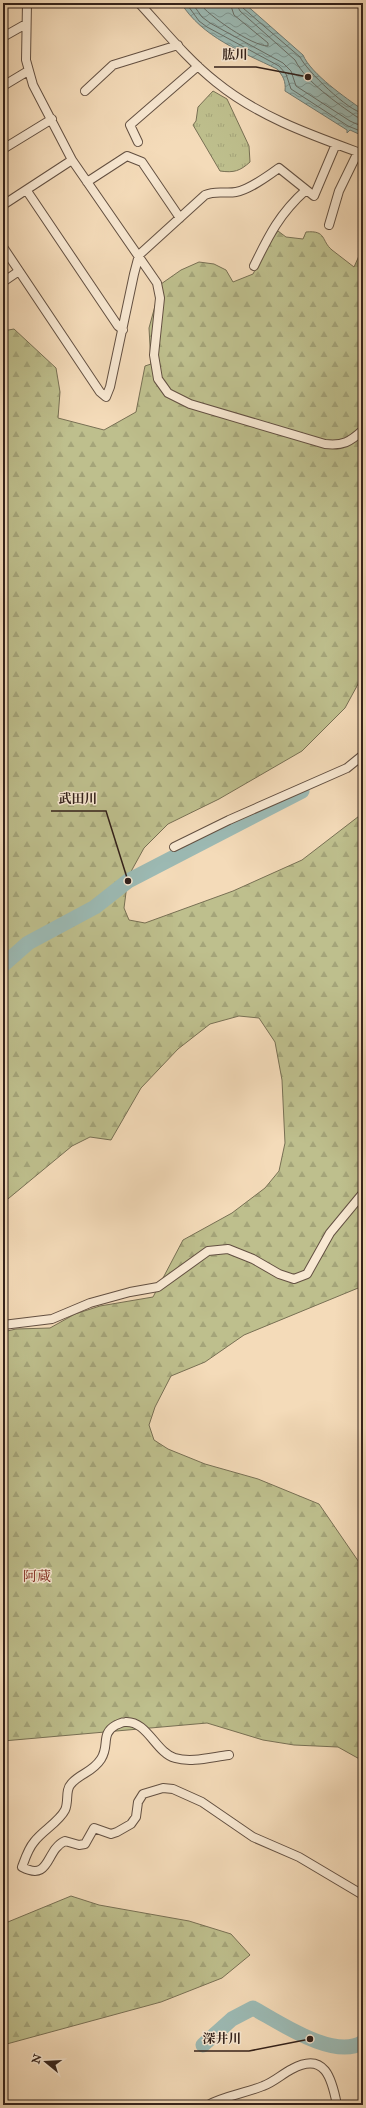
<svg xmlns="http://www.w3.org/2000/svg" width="366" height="2108" font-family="'IM FELL Great Primer','Noto Serif JP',serif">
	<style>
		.grass { fill: url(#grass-tufts); stroke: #787054 }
		.forest { fill: url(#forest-firs); stroke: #787054 }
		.water { fill: url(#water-waves); stroke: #727d76 }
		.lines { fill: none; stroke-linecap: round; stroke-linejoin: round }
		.shore { stroke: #686e67; stroke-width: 1 }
		.river { stroke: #9cbab4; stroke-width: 15 }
		.minor-casing { stroke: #635042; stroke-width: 10 }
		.minor { stroke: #f8e8d2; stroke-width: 8 }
		.labels { text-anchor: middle; stroke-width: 3; stroke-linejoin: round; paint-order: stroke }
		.quarter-label { font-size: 14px; fill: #7a1f14; stroke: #f8e8d2 }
		.leader { fill: none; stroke: #33211a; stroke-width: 1.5 }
		.callout-dot { fill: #33211a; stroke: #f8e8d2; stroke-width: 1.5 }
		.callout-label { font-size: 13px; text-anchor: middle; font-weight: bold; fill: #33211a; stroke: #f8e8d2; stroke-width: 3; stroke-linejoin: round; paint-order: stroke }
	</style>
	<defs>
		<pattern id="grass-tufts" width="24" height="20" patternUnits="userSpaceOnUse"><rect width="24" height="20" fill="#bebf8d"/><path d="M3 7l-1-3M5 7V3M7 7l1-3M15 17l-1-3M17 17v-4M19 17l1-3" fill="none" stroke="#a4a479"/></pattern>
		<pattern id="forest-firs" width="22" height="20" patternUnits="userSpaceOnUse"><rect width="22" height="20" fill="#bebf8d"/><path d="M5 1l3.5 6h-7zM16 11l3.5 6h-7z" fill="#a4a479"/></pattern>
		<pattern id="water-waves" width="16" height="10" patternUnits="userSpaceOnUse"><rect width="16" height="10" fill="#9cbab4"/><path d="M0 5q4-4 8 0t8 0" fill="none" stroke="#809792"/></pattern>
	</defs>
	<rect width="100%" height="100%" fill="#f4dbb9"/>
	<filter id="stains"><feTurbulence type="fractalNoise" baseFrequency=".005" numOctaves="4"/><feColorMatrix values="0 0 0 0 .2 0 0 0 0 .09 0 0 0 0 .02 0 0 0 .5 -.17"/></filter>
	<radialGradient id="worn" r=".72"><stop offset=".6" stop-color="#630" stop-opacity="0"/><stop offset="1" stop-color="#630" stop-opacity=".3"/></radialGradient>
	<!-- grass -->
	<path class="grass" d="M213,91l14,8 22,47 1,16c-10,9 -16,11 -30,9l-27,-46 3,-4 2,-14z"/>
	<!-- forest -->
	<path class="forest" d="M278,231l8,6 17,2 3,-7c21,-2 15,9 26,18 7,6 15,11 22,17l9,-20v428l-18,33 -43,43 -83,48 -51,25 -24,24 -16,29 -4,31 5,12 16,3 88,-32 69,-31 61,-47v473l-119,49 -39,27 -34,14 -16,31 -6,18 5,15 14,9 37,15 53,15 61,25 44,64v193l-25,-14 -44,-2 -31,-5 -56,-17 -204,18v-409l13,-3 34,-1 25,-14 25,-8 53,-9 30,-57 49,-27 33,-25 14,-17 6,-28 -3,-63 -7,-38 -16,-24 -20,-2 -29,8 -32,25 -37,39 -30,52 -21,-3 -18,9 -69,57v-872l11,-2 42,39 4,24 -2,26 46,12 32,-18 9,-46 6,-2 -2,-36 12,-44 20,-14 18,-8 15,2 12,6 7,12 20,-8 17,-33z
		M71,1896l28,9 90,16 42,13 19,21 -28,23 -61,24 -158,43v-121z"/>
	<!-- water -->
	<path class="water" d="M181,3h63l59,52c8,19 43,43 60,55v26l-13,-6 -3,3v-3l-62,-39c1,-10 -2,-15 -8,-22 -35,-17 -75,-32 -96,-66z"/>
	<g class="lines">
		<!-- shore -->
		<path class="shore" d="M186,3l13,18 8,6 72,39 7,8 5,15 57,37 15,6
			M192,3l10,14 8,6 73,40 8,8 5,15 54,35 13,6
			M199,3c10,13 53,43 69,43v-3l-34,-28 -4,-12
			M236,3l4,8 55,49c11,22 42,43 62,57l6,1
			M241,3l2,5 57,49c6,13 49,55 63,56"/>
		<!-- river -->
		<path class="river" d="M3,965l25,-22 67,-36 33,-26 174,-90
			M203,2045l29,-26 21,-11c26,14 82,53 110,34"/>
		<defs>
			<path id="minor" d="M27,3l-1,57 7,25 39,75 85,123 3,15 -6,57 4,24 10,14 22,11 135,40c18,2 25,-2 38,-14
				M139,3c25,27 48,56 77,79 43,35 95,53 147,72
				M3,37l23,-13
				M3,86l25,-15
				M85,91l28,-26 65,-20
				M138,142l-8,-17 68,-59
				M3,149l49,-30
				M87,182l40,-26 15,6 38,56
				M27,191l91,135 5,4
				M3,205l69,-45
				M329,225l10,-34 19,-39
				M3,247l97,145 6,5 4,-10 24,-113 5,-19 66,-60c11,-5 20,-1 31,-3 13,-2 32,-16 43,-24l35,28 22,-52
				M254,266c15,-31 26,-53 52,-76
				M3,282l16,-11
				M174,847l55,-27 118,-52 16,-13
				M3,1325l49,-6 38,-16 40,-11 28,-5 50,-36 20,-2 25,10 26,15 15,5 13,-5 23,-41 33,-40
				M229,1755c-17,2 -38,8 -54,3 -19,-5 -28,-38 -50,-36 -3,0 -6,2 -9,3 -16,9 -6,20 -15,34 -9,14 -21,14 -30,25 -6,6 -2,18 -6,26 -6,12 -23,21 -31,32 -6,7 -9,17 -12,25 29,15 23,-17 43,-26l14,4 6,-1 9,-16 17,6 6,-2 14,-8 5,-7 2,-15 5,-8 20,-6 10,1 29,13 51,35 46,20 64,38
				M208,2105c16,-9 38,-12 55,-19 11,-4 19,-12 29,-17 33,-18 40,10 45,36"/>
		</defs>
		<!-- minor casing -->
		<use href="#minor" class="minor-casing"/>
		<!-- minor -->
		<use href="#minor" class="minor"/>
	</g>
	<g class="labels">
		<!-- quarter labels -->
		<g class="quarter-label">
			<text x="37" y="1581">阿蔵</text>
		</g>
	</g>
	<!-- callouts -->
	<path class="leader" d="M308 77L256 67H214M128 881L106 811H51M310 2039L249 2051H194"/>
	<g class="callout-dot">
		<circle cx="308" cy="77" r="4"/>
		<circle cx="128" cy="881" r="4"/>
		<circle cx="310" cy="2039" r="4"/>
	</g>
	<g class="callout-label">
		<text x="235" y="59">肱川</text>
		<text x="78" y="803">武田川</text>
		<text x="222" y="2043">深井川</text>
	</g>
	<!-- margin -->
	<rect width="366" height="2108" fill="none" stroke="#f4dbb9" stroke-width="16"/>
	<rect x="4" y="4" width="358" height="2100" fill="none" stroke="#33211a" stroke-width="2"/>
	<rect x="8" y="8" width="350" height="2092" fill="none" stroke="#33211a"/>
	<!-- north arrow -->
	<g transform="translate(46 2062) rotate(288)" stroke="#f8e8d2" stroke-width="3" paint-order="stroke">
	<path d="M0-3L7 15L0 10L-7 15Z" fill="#33211a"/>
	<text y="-6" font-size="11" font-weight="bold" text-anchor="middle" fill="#33211a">N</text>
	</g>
	<rect width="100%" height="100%" filter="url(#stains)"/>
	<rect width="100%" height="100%" fill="url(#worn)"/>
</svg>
